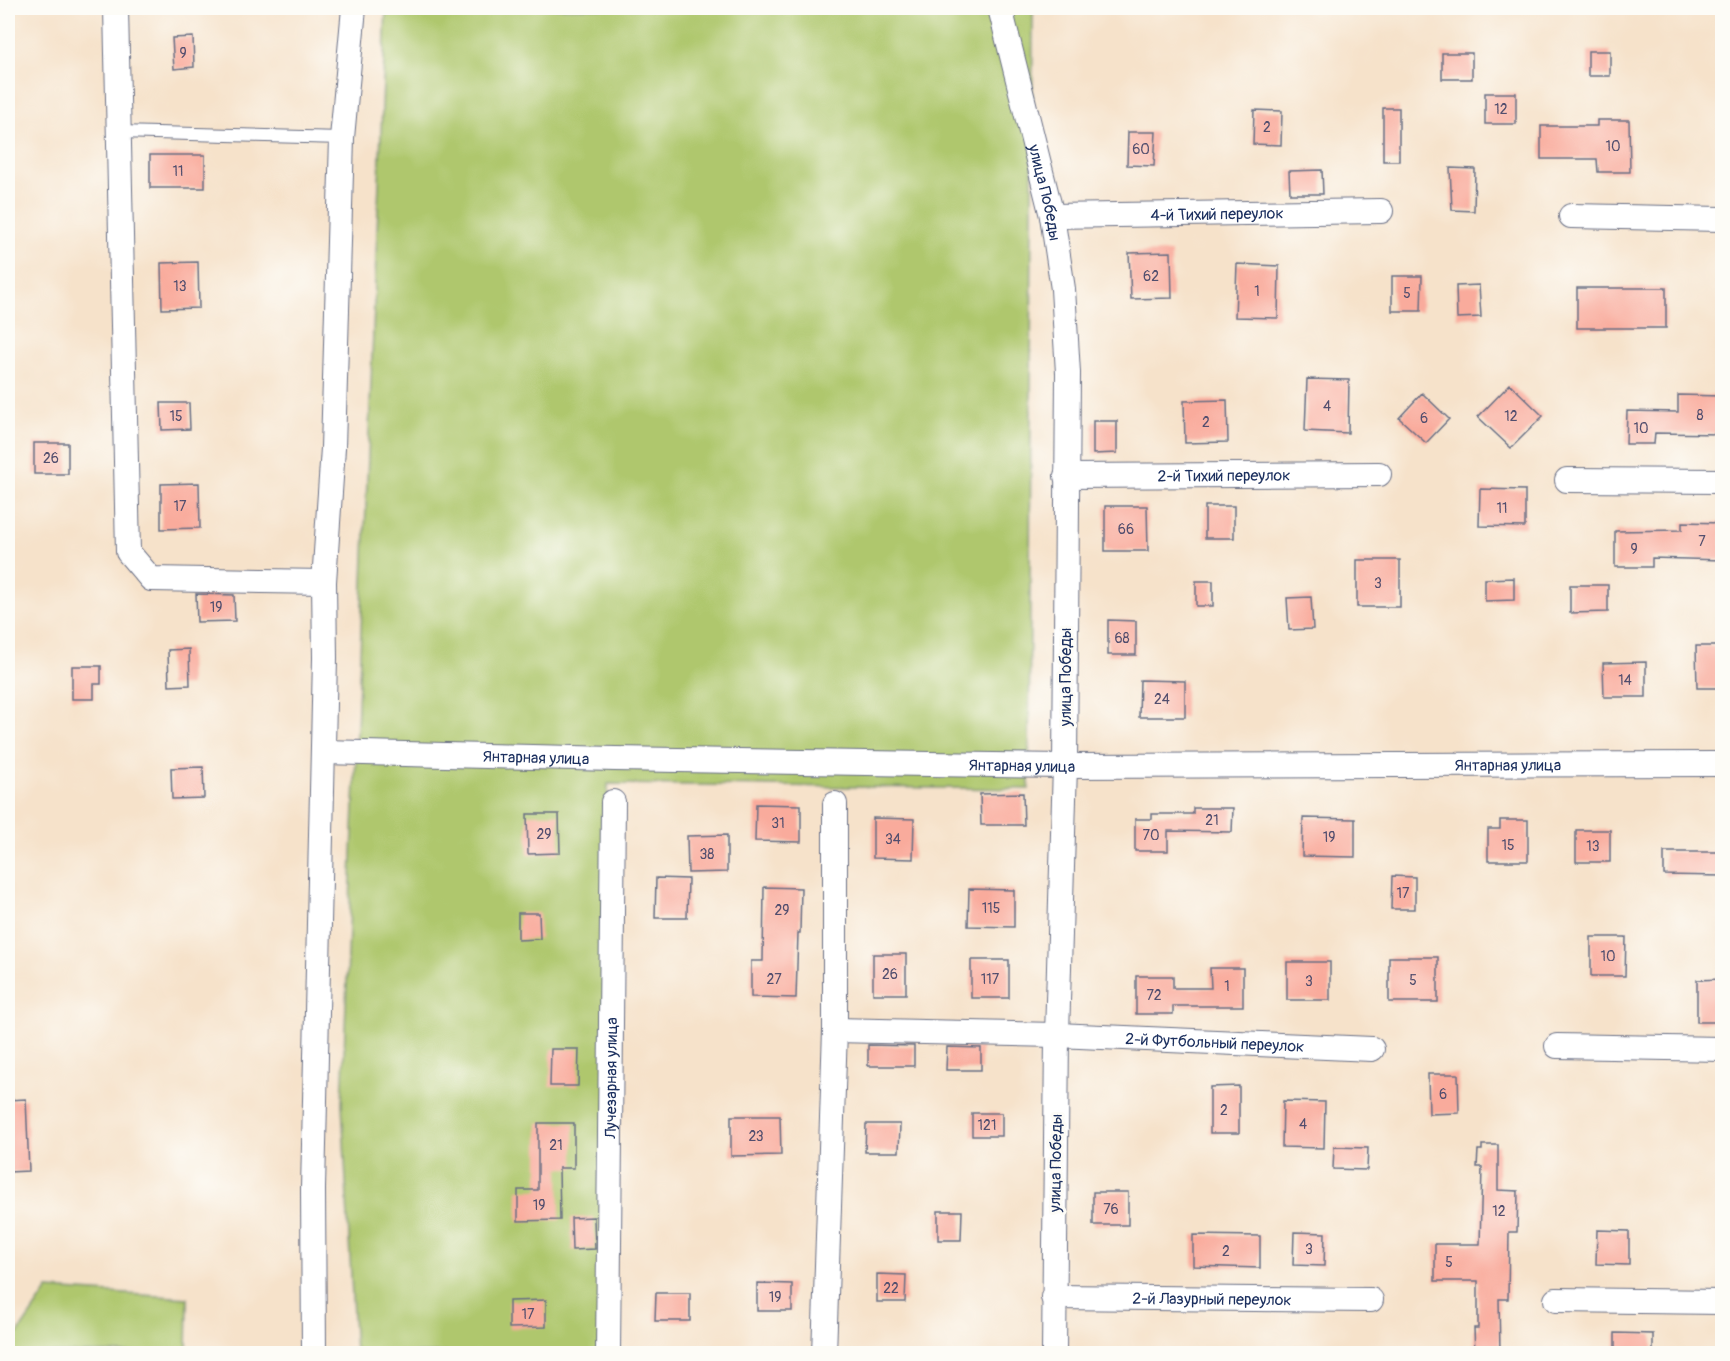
<svg xmlns="http://www.w3.org/2000/svg" width="1730" height="1361" font-family="Pangolin,sans-serif">
	<style>
		.green { fill: #afc76d; stroke: #657b66; stroke-width: 1.5 }
		.building { fill: #f9ab9c }
		.lines { fill: none; stroke-linecap: round; stroke-linejoin: round }
		.lane-casing { stroke: #686e84; stroke-width: 14 }
		.street-casing { stroke: #686e84; stroke-width: 26 }
		.lane { stroke: #fff; stroke-width: 12 }
		.street { stroke: #fff; stroke-width: 24 }
		.labels { text-anchor: middle; stroke-width: 6; stroke-linejoin: round; paint-order: stroke }
		.number-label { font-size: 14px; fill: #524e6e }
		.street-label { font-size: 16px; fill: #1b2f5e; stroke: #fdfcf7 }
	</style>
	<rect width="100%" height="100%" fill="#fdfcf7"/>
	<filter id="ink" filterUnits="userSpaceOnUse"><feTurbulence type="fractalNoise" baseFrequency=".0167" numOctaves="2"/><feDisplacementMap in="SourceGraphic" scale="12" xChannelSelector="R" yChannelSelector="G"/><feConvolveMatrix kernelMatrix="1 2 1 2 8 2 1 2 1" color-interpolation-filters="sRGB"/></filter>
	<filter id="wash" filterUnits="userSpaceOnUse"><feTurbulence type="fractalNoise" baseFrequency=".008" numOctaves="4" result="noise"/><feDisplacementMap in="SourceGraphic" scale="24" xChannelSelector="R" yChannelSelector="G"/><feGaussianBlur stdDeviation="1.35" result="paint"/><feColorMatrix in="noise" values="0 0 0 0 0 0 0 0 0 0 0 0 0 0 0 0 0 1.4 0 .05"/><feComposite in="paint" operator="in"/></filter>
	<g filter="url(#wash)">
		<rect width="100%" height="100%" fill="#f6e2ca"/>
		<!-- green -->
		<path class="green" d="M386,8h647l-4,781 -421,-5 -3,569h-250l-13,-249z
			M48,1289l140,9 -1,55h-179v-5z"/>
		<g id="blocks">
			<!-- building -->
			<path class="building" d="M193,37l1,30 -20,2 -2,-31z
				M1588,51h22v25h-22z
				M1442,53h30v26h-30z
				M1485,93h31v31h-31z
				M1383,108h16v53h-16z
				M1254,110l28,1 -1,34 -28,-1z
				M1597,120h32l1,52h-32l-1,-13h-56v-33h56z
				M1128,132h28l-2,34 -27,-1z
				M150,155h55v33h-55z
				M1450,168l25,1 -1,42 -22,-1z
				M1322,170l1,24h-33l-1,-23z
				M1171,252l1,46 -41,1 -2,-46z
				M198,262l1,46 -37,1 -1,-46z
				M1237,264l42,2 -1,52 -43,-1z
				M1392,276h30l-1,35h-29z
				M1479,285l2,32 -24,1 -1,-32z
				M1577,288h89v40h-89z
				M1307,379l42,1 -1,53 -43,-2z
				M1510,384l33,32 -32,32 -33,-31z
				M1422,393l27,26 -23,24 -27,-25z
				M1678,395l44,1v38l-67,-1 -1,11h-28l1,-33 51,1z
				M1227,400l1,42 -43,1 -1,-42z
				M161,403h28l1,26 -28,1z
				M1093,421h24v32l-24,1z
				M34,443h34v31h-34z
				M199,483l1,45 -39,1v-45z
				M1480,489l45,1v37l-46,-1z
				M1105,506h42l1,45h-43z
				M1205,506h29v32h-29z
				M1682,522l40,1v37l-70,-2v9h-37v-36l67,-1z
				M1357,560h43v47h-43z
				M1514,578v22l-29,1v-22z
				M1196,581h17v25h-17z
				M1570,585h38v27l-38,1z
				M196,594l38,1 1,26 -38,1z
				M1311,597l2,32 -24,1 -2,-32z
				M1108,620l28,1v34h-28z
				M1696,646h26v42h-25z
				M189,649l1,36 -21,1 -1,-36z
				M1646,662v35h-42l-1,-34z
				M72,666h29v18h-7v15h-22z
				M1140,680l45,1v36h-46z
				M203,767l1,31 -32,1 -1,-31z
				M1023,793l1,32h-43l-1,-31z
				M756,804l45,1v37l-46,-1z
				M1193,808h40l-1,24 -64,-1v20h-33v-32h17v-5h41z
				M527,814h32l1,39 -32,1z
				M873,818l41,1 -1,40 -40,-1z
				M1303,818l52,1v38l-53,-1z
				M1500,820h28v41h-40v-32h12z
				M1576,830h34v32h-34z
				M727,835v37l-39,1 -1,-37z
				M1664,852h58v24l-58,-1z
				M1392,876l23,1v32h-24z
				M656,878l32,1 -1,39h-32z
				M764,887l37,1 -1,45h-2l-2,65 -45,-1v-36h12z
				M969,889l45,1v37l-46,-1z
				M518,913h21l1,26 -22,1z
				M1591,937h35l-1,39h-34z
				M873,954h33v40h-33z
				M1389,957h49v45h-49z
				M971,960h38v38h-38z
				M1287,962h43v38h-43z
				M1210,968h33v38h-70v8h-37v-38h37v12h38z
				M1722,979v43h-25v-42z
				M868,1045l46,1v20h-46z
				M947,1047l34,1v22h-35z
				M551,1049h28l-1,37h-28z
				M1428,1074h30l1,39 -30,1z
				M1239,1086v47h-29v-46z
				M26,1099l3,72 -21,1v-72z
				M1283,1101l42,1 -1,46 -42,-1z
				M972,1113h30v23h-30z
				M731,1116h49l1,39 -50,1z
				M538,1123h36v45h-15l1,52 -42,1v-31h20z
				M866,1124h34l-1,28h-34z
				M1482,1145h16v45l20,1 -1,41h-8l-1,67h-9l1,54h-25l-1,-25h4v-47h-43v-37h45l2,-77h-5l1,-17h4z
				M1334,1147l34,1 -1,22 -34,-1z
				M1093,1192h35v33h-35z
				M938,1211h24l-1,29h-23z
				M594,1217l1,32 -23,1 -1,-32z
				M1597,1230l32,1v34l-33,-1z
				M1294,1232l31,1 -1,33 -31,-1z
				M1193,1235l67,1v32l-67,-2z
				M877,1274l29,1 -1,27h-28z
				M757,1283l35,1v27h-35z
				M656,1293h34v28h-35z
				M546,1300v27l-37,1v-27z
				M1615,1333l38,1v19h-38z"/>
		</g>
	</g>
	<g filter="url(#ink)">
		<use href="#blocks" fill-opacity="0" stroke="#686e84" stroke-width="1.5"/>
		<g class="lines">
			<defs>
				<path id="lane" d="M119,132l223,6"/>
				<g id="street">
					<path d="M116,8l12,544 23,27 173,3"/>
					<path id="s1" d="M1000,8l52,208 11,73 5,84 -3,393 -8,269 -3,319"/>
					<path id="s2" d="M1052,216l329,-5"/>
					<path d="M1571,216l151,3"/>
					<path id="s3" d="M1066,476l313,-2"/>
					<path d="M1567,480l155,1"/>
					<path id="s4" d="M323,752l292,7 450,7 657,-2"/>
					<path id="s5" d="M835,1030l222,5 315,14"/>
					<path d="M1557,1046l165,3"/>
					<path id="s6" d="M1053,1297l318,3"/>
					<path d="M1556,1300l166,2"/>
					<path d="M314,1354l-1,-165 12,-531 -1,-76 9,-134 9,-310 12,-130"/>
					<path id="s7" d="M608,1354l5,-552"/>
					<path d="M824,1354l11,-324v-226"/>
				</g>
			</defs>
			<!-- lane casing -->
			<use href="#lane" class="lane-casing"/>
			<!-- street casing -->
			<use href="#street" class="street-casing"/>
			<!-- lane -->
			<use href="#lane" class="lane"/>
			<!-- street -->
			<use href="#street" class="street"/>
		</g>
	</g>
	<g class="labels">
		<!-- number labels -->
		<g class="number-label">
			<text x="183" y="58">9</text>
			<text x="1501" y="114">12</text>
			<text x="1267" y="132">2</text>
			<text x="1613" y="151">10</text>
			<text x="1141" y="154">60</text>
			<text x="178" y="176">11</text>
			<text x="1151" y="281">62</text>
			<text x="180" y="291">13</text>
			<text x="1257" y="296">1</text>
			<text x="1407" y="298">5</text>
			<text x="1327" y="411">4</text>
			<text x="1700" y="420">8</text>
			<text x="176" y="421">15</text>
			<text x="1511" y="421">12</text>
			<text x="1424" y="423">6</text>
			<text x="1206" y="427">2</text>
			<text x="1641" y="433">10</text>
			<text x="51" y="463">26</text>
			<text x="180" y="511">17</text>
			<text x="1502" y="513">11</text>
			<text x="1126" y="534">66</text>
			<text x="1702" y="546">7</text>
			<text x="1634" y="554">9</text>
			<text x="1378" y="588">3</text>
			<text x="216" y="612">19</text>
			<text x="1122" y="643">68</text>
			<text x="1625" y="685">14</text>
			<text x="1162" y="704">24</text>
			<text x="1212" y="825">21</text>
			<text x="778" y="828">31</text>
			<text x="544" y="839">29</text>
			<text x="1151" y="840">70</text>
			<text x="1329" y="842">19</text>
			<text x="893" y="844">34</text>
			<text x="1508" y="850">15</text>
			<text x="1593" y="851">13</text>
			<text x="707" y="859">38</text>
			<text x="1403" y="898">17</text>
			<text x="991" y="913">115</text>
			<text x="782" y="915">29</text>
			<text x="1608" y="961">10</text>
			<text x="890" y="979">26</text>
			<text x="774" y="984">27</text>
			<text x="990" y="984">117</text>
			<text x="1413" y="985">5</text>
			<text x="1309" y="986">3</text>
			<text x="1227" y="991">1</text>
			<text x="1154" y="1000">72</text>
			<text x="1443" y="1099">6</text>
			<text x="1224" y="1115">2</text>
			<text x="1303" y="1129">4</text>
			<text x="987" y="1130">121</text>
			<text x="756" y="1141">23</text>
			<text x="556" y="1150">21</text>
			<text x="539" y="1210">19</text>
			<text x="1111" y="1214">76</text>
			<text x="1499" y="1216">12</text>
			<text x="1309" y="1254">3</text>
			<text x="1226" y="1256">2</text>
			<text x="1449" y="1267">5</text>
			<text x="891" y="1293">22</text>
			<text x="775" y="1302">19</text>
			<text x="528" y="1319">17</text>
		</g>
		<!-- street labels -->
		<g class="street-label">
			<text dy="6" stroke="none"><textPath href="#s1" startOffset="190">улица Победы</textPath></text>
			<text dy="6" stroke="none"><textPath href="#s2" startOffset="165">4-й Тихий переулок</textPath></text>
			<text dy="6" stroke="none"><textPath href="#s3" startOffset="158">2-й Тихий переулок</textPath></text>
			<text transform="translate(1065 677) rotate(-90)" y="6">улица Победы</text>
			<text dy="6" stroke="none"><textPath href="#s4" startOffset="213">Янтарная улица</textPath></text>
			<text dy="6" stroke="none"><textPath href="#s4" startOffset="699">Янтарная улица</textPath></text>
			<text dy="6" stroke="none"><textPath href="#s4" startOffset="1185">Янтарная улица</textPath></text>
			<text dy="6" stroke="none"><textPath href="#s5" startOffset="380">2-й Футбольный переулок</textPath></text>
			<text dy="6" stroke="none"><textPath href="#s7" startOffset="276">Лучезарная улица</textPath></text>
			<text transform="translate(1055 1163) rotate(-89)" y="6">улица Победы</text>
			<text dy="6" stroke="none"><textPath href="#s6" startOffset="159">2-й Лазурный переулок</textPath></text>
		</g>
	</g>
	<!-- margin -->
	<rect width="1730" height="1361" fill="none" stroke="#fdfcf7" stroke-width="30"/>
</svg>
